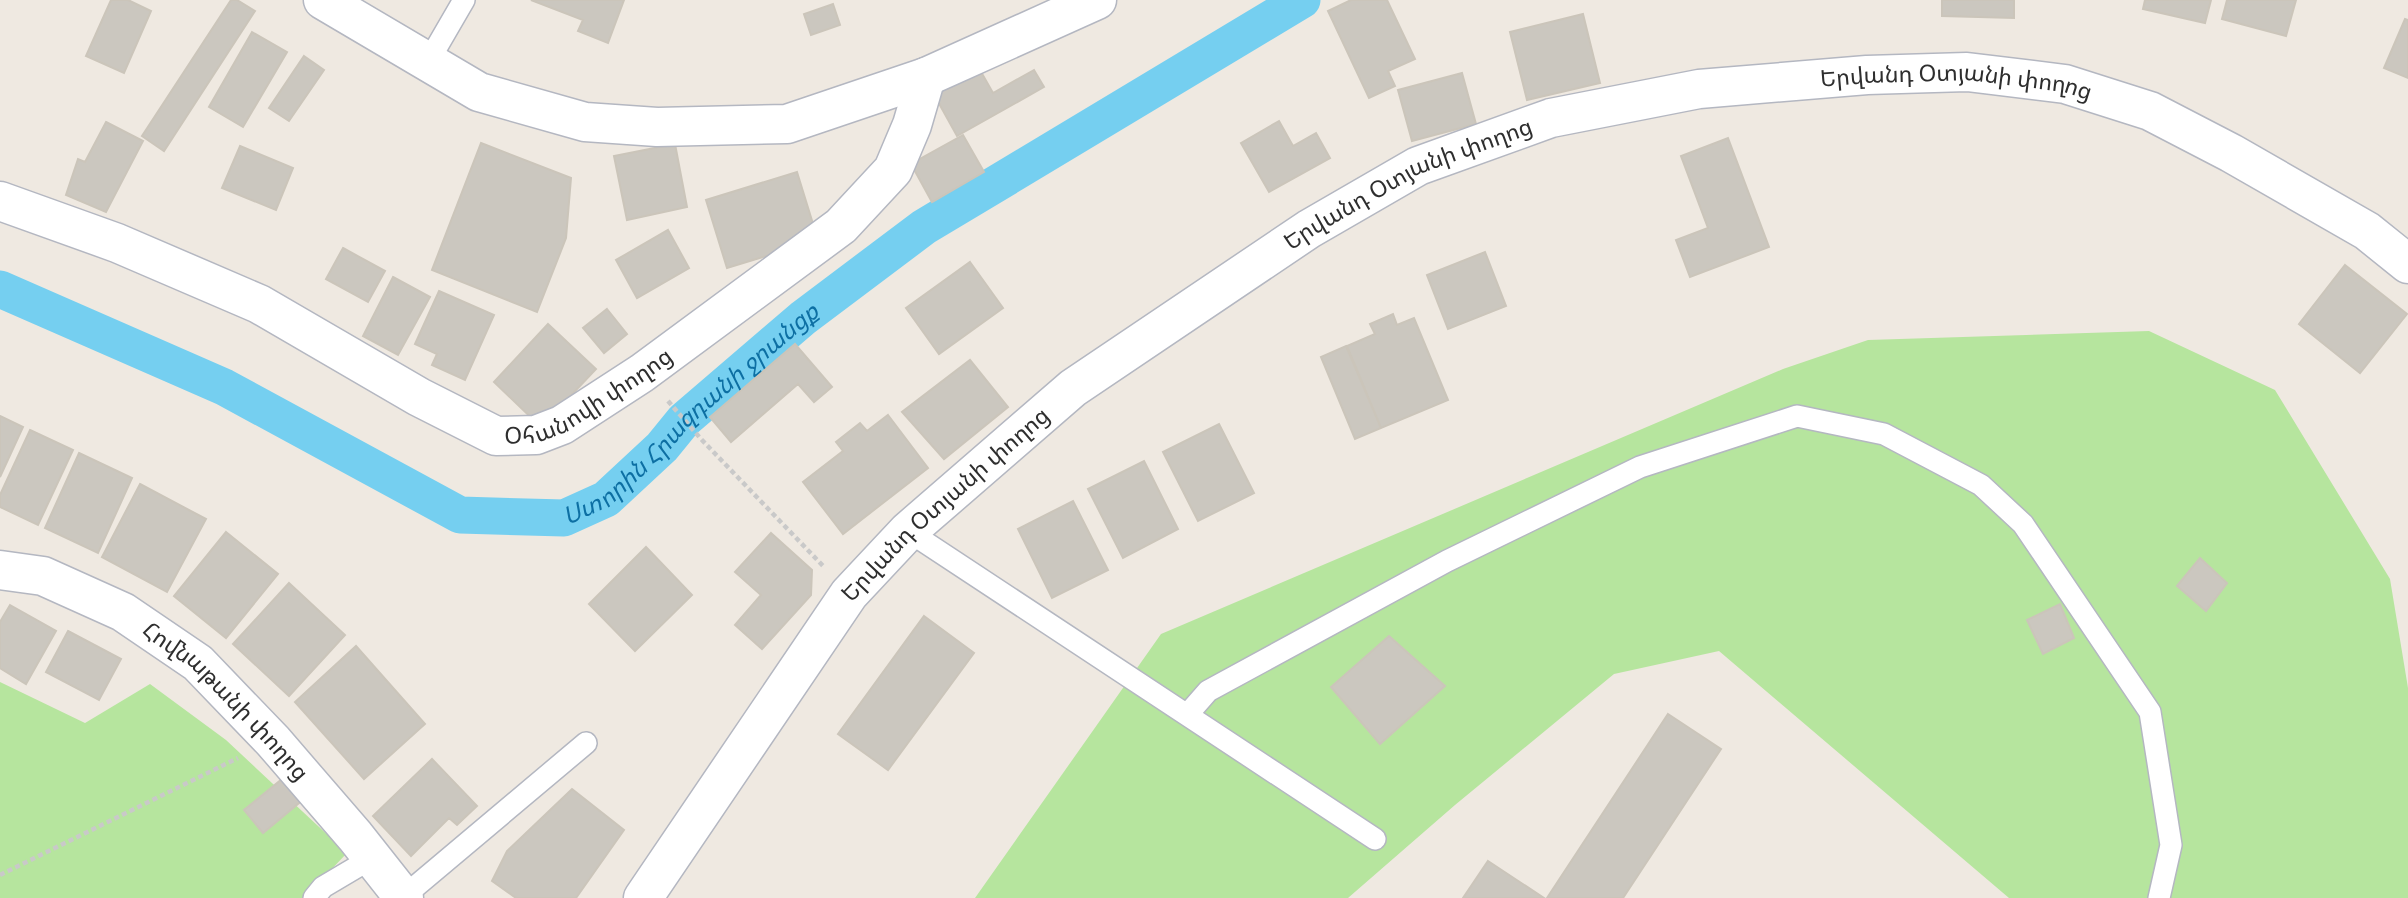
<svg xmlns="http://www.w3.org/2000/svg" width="2408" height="898" font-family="Ubuntu,'Noto Sans Armenian',sans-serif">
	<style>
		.green { fill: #b6e59e }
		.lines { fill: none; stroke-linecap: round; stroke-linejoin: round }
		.canal { stroke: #75cff0; stroke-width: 37 }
		.building { fill: #cbc7bf; stroke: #cbc5ba; stroke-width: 2 }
		.service-casing { stroke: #b4b7c1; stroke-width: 24 }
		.minor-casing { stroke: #b4b7c1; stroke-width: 41 }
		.path { stroke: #c9c9c9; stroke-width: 4.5; stroke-dasharray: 5 3.5; stroke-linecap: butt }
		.service { stroke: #fff; stroke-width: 21 }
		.minor { stroke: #fff; stroke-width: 38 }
		.labels { text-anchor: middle; stroke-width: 6; stroke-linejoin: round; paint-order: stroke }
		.street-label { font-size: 23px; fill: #2e2e2e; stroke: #fff }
		.water-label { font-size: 24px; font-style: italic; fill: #0d6fa3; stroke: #fff }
	</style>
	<rect width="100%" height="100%" fill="#efe9e1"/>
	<!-- green -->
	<path class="green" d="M2149,331l126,59 115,189 18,109v210h-399l-290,-247 -105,23 -159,131 -107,93h-373l186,-264 622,-265 85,-29z
		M0,682l85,41 65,-39 76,56 121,113 -43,45h-304z"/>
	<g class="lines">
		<!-- canal -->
		<path class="canal" id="s1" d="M0,289l224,98 236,128 104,3 42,-19 56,-52 22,-27 119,-102 121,-91 378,-227"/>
	</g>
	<!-- building -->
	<path class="building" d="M111,0h17l23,11 -27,62 -38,-17z
		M231,0h6l18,11 -91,140 -22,-15z
		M531,0h93l-16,43 -30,-12 5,-11z
		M1351,0h36l28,59 -27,12 7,15 -26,12 -41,-87z
		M1942,0h72v18l-72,-2z
		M2145,0h66l-6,23 -62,-14z
		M2227,0h69l-10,36 -64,-17z
		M833,4l7,21 -29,10 -7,-21z
		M1583,14l17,69 -73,17 -17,-68z
		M2405,19l3,1v58l-24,-10z
		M252,32l35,20 -44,75 -34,-20z
		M304,56l20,14 -35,51 -20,-13z
		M976,63l17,30 41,-23 10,17 -87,49 -26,-47z
		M1462,73l14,51 -64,17 -14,-51z
		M1279,121l14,25 23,-13 14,25 -61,34 -28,-49z
		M106,122l37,19 -37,71 -40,-17 12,-36 7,3z
		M963,135l21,37 -52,30 -21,-38z
		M1728,138l41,109 -79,30 -14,-37 32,-12 -27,-72z
		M481,143l90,35 -5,60 -29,74 -105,-42z
		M675,144l12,63 -60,13 -13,-64z
		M240,146l53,22 -17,42 -54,-22z
		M797,172l21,68 -91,28 -21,-68z
		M668,230l21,38 -52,30 -21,-38z
		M343,248l42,23 -17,31 -42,-23z
		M1485,252l21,54 -58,23 -21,-54z
		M970,262l33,46 -64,46 -33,-46z
		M2345,265l62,49 -47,59 -61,-49z
		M393,277l37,20 -32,58 -35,-19z
		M439,291l55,24 -29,65 -33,-15 5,-11 -22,-10z
		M607,309l20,25 -23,19 -21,-25z
		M1393,314l4,11 17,-7 34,82 -67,28 -34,-82 28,-12 -5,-10z
		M548,324l48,45 -55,58 -47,-45z
		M795,344l37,43 -18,15 -16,-18 -67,58 -21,-25z
		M1346,346l35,82 -26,11 -34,-82z
		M970,360l38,47 -64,52 -42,-47z
		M888,415l40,53 -85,66 -40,-52 40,-31 -7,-9 24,-19 7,8z
		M0,416l23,11 -23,50z
		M1219,424l35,69 -56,28 -35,-69z
		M30,430l43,20 -35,75 -38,-18v-12z
		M79,453l53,25 -34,75 -53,-25z
		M1144,461l34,68 -55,29 -35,-69z
		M140,484l66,35 -39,73 -65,-35z
		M1073,501l35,69 -56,28 -34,-69z
		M226,532l52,42 -52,64 -52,-42z
		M771,533l41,37 -1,25 -49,54 -27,-24 26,-30 -26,-23z
		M646,547l46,48 -57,56 -46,-47z
		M2200,558l27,25 -21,28 -29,-25z
		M289,583l56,52 -56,61 -56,-52z
		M2060,604l14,34 -31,16 -16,-34z
		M10,605l46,26 -30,53 -26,-16v-46z
		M924,616l50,37 -86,117 -50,-36z
		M68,631l53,28 -22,41 -53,-28z
		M1389,636l56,50 -65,58 -49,-57z
		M356,646l69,78 -61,55 -69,-77z
		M1668,714l53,35 -98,149h-76z
		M432,759l45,47 -20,19 -8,-7 -38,38 -38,-40z
		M287,775l18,23 -42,35 -19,-23z
		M572,789l52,41 -48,68h-60l-24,-17 15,-30z
		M1488,861l56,37h-81z"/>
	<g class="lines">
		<defs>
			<path id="service" d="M428,62l36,-62
				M908,531l279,184 21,-24 239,-130 193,-94 157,-51 87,18 97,51 42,39 127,188 21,133 -12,53
				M1187,715l188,124
				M403,897l183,-154
				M314,898l9,-11 49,-29"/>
			<g id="minor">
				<path d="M323,0l156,92 106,30 72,5 130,-3 139,-47 171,-77"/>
				<path id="s2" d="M0,201l117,42 142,61 160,93 77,39 40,-1 26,-10 80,-52 199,-147 52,-56 19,-45 14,-48"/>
				<path id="s3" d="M0,570l43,6 80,36 75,51 75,78 82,95 49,62"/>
				<path id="s4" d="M643,898l206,-304 59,-63 165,-143 236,-159 109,-63 133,-48 148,-29 168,-14 100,-3 98,12 85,27 81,42 136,78 41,33"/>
			</g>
		</defs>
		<!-- service casing -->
		<use href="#service" class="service-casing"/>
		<!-- minor casing -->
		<use href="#minor" class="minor-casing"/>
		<!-- path -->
		<path class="path" d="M668,401l33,38 124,129
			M0,875l238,-117"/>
		<!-- service -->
		<use href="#service" class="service"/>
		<!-- minor -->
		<use href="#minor" class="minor"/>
	</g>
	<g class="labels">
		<!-- street labels -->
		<g class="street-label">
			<text dy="8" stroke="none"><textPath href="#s4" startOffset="1633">Երվանդ Օտյանի փողոց</textPath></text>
			<text dy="8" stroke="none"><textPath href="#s4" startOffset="1066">Երվանդ Օտյանի փողոց</textPath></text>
			<text dy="8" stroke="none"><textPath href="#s2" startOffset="653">Օհանովի փողոց</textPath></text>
			<text dy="8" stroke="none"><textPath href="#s4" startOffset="499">Երվանդ Օտյանի փողոց</textPath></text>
			<text dy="8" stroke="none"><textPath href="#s3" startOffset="268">Հովնաթանի փողոց</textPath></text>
		</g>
		<!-- water labels -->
		<g class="water-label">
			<text dy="8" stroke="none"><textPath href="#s1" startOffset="782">Ստորին Հրազդանի ջրանցք</textPath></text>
		</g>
	</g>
</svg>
